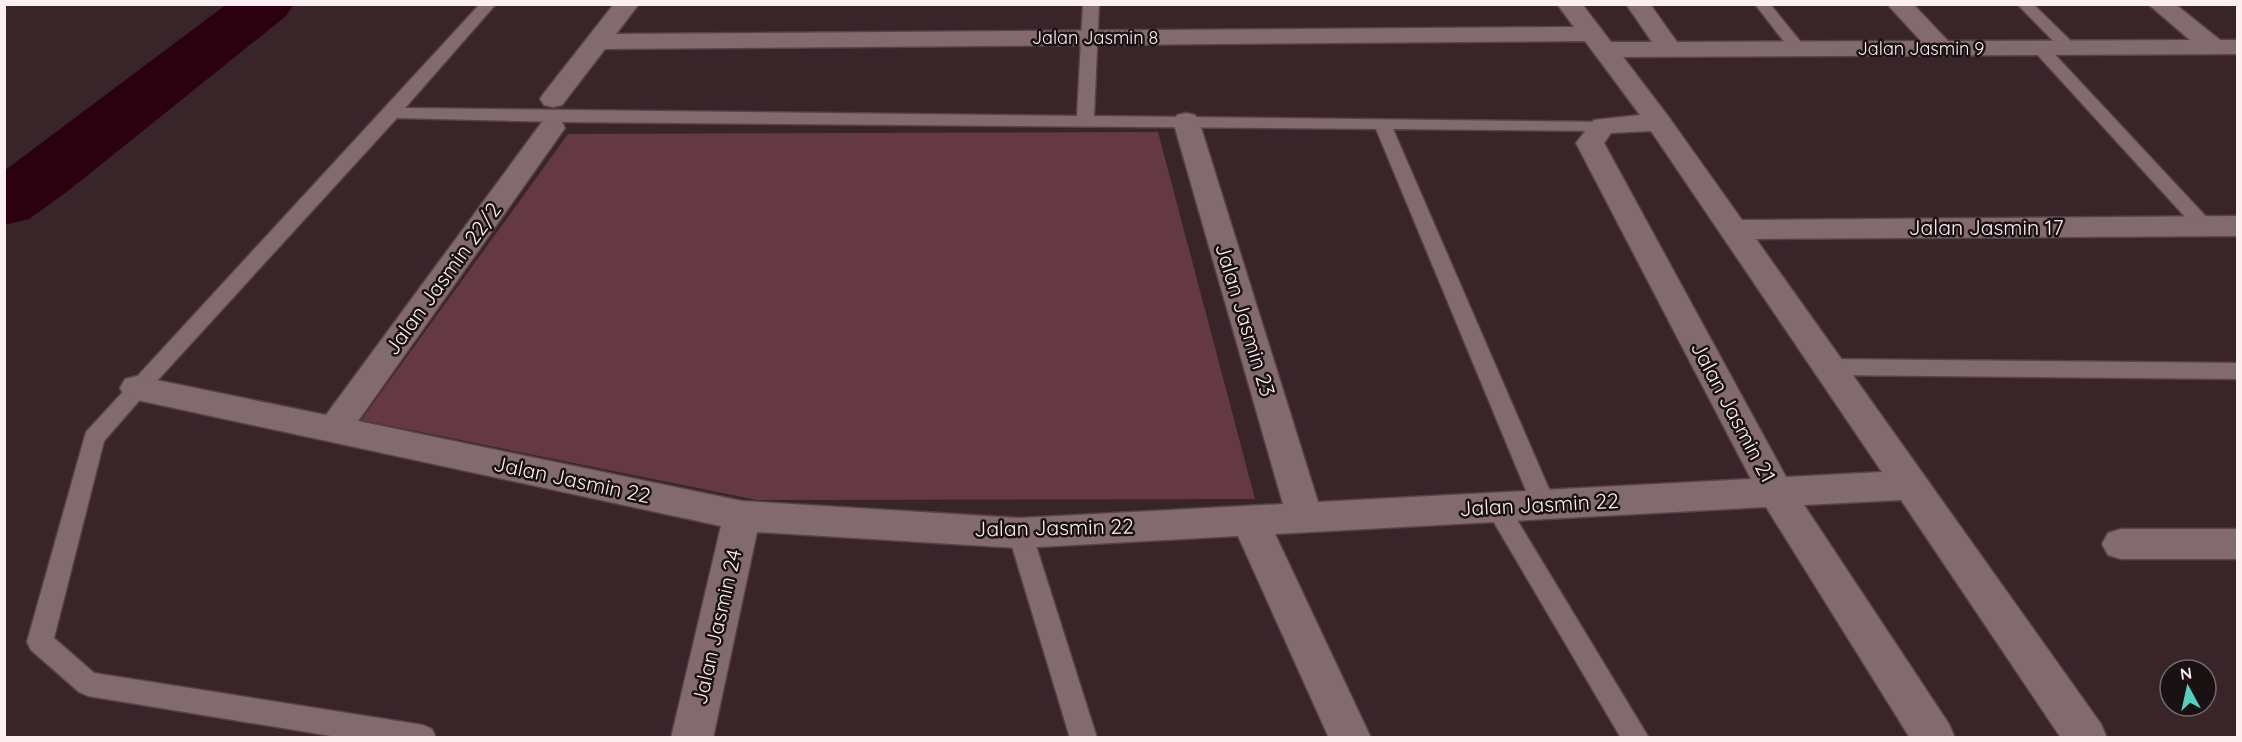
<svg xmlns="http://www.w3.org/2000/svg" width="2242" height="742" font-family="Quicksand,sans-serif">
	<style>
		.green { fill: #643944 }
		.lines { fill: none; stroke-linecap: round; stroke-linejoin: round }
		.river { fill: #2b000f; fill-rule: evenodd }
		.service-casing { stroke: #554348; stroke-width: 3 }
		.minor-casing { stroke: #554348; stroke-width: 3 }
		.service { fill: #836a6f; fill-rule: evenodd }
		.minor { fill: #836a6f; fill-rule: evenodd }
		.labels { text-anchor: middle; stroke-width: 5; stroke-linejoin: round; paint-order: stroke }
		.far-street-label { font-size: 18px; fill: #fdeef1; stroke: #1a1113 }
		.street-label { font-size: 21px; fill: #fdeef1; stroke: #1a1113 }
	</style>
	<rect width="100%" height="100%" fill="#392429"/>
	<!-- green -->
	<path class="green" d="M1158,132l97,367 -498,1 -396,-80 207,-286z"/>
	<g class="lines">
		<!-- river -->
		<path class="river" d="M227,4h67l-8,12 -218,175 -39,28 -25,6v-54z"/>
		<defs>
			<path id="service" d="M480,4h16l-91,104 672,8 6,-112h16l-5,112 515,6 3,4 -3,4 -6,1 -210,-2 163,376 -4,7 -8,2 -8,-2 -4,-7 -156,-376 -815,-7 -164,-4 -252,276 -41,47 -50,197 40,35 329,52 9,4 4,9h-93l-255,-42 -9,-4 -48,-42 -4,-8 59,-210z
				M1755,4h15l34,42 2,3 -2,3h-12z
				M2017,4h16l42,41 2,3 -2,3h-12z
				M2040,43l6,2 166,178 2,4 -2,4h-14l-164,-180 -2,-3z
				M1829,359l409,4v16l-409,-4 -7,-3 -3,-5 3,-5z
				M1497,498l8,2 144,238h-28l-132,-224 -4,-7 4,-7z
				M1020,523l8,3 4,7 65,205h-27l-62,-205 4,-7z"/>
			<path id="minor" d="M614,4h25l-23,30 958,-7 -17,-23h25l29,38h41l-26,-38h24l27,38 244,-1 -34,-37h26l35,37 242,-1 -42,-36h27l45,36h18v14l-615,3 45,59 74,104 496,-4v20l-482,3 345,485 6,14h-46l-160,-238 -97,5 145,219 6,14h-45l-144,-231 -491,27 96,204h-42l-91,-202 -218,12 -263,-16 -44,206h-42l50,-212 -584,-126 -12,-3 -5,-9 5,-9 12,-3 189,39 216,-293 10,-2 10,2 3,6 -207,293 384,80 278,17 263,-14 -110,-383 4,-6 9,-2 9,2 4,6 119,381 433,-23 -175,-336 18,-23 46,-5 -55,-74 -980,8 -43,56 -9,2 -9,-2 -4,-6 4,-6zM1651,131l231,341 -96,5 -182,-334 7,-10z
				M2121,529h117v30h-117l-13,-4 -6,-11 6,-11z"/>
		</defs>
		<!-- service casing -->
		<use href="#service" class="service-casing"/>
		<!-- minor casing -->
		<use href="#minor" class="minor-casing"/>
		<!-- service -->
		<use href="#service" class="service"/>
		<!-- minor -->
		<use href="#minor" class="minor"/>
	</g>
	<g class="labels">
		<!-- far-street labels -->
		<g class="far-street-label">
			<text x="1095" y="44">Jalan Jasmin 8</text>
			<text x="1921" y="55">Jalan Jasmin 9</text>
		</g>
		<!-- street labels -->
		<g class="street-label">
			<text x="1986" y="235">Jalan Jasmin 17</text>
			<text transform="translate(443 279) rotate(-54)" y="7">Jalan Jasmin 22/2</text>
			<text transform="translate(1245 320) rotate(73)" y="7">Jalan Jasmin 23</text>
			<text transform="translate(1733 412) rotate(62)" y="7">Jalan Jasmin 21</text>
			<text transform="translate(572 480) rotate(12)" y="7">Jalan Jasmin 22</text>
			<text transform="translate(1539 505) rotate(-3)" y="7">Jalan Jasmin 22</text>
			<text transform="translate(1054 528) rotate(-1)" y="7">Jalan Jasmin 22</text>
			<text transform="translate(717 627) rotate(-77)" y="7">Jalan Jasmin 24</text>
		</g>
	</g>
	<!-- border -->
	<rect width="2242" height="742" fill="none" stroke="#fdeef1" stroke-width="12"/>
	<!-- north arrow -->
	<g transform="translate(2188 688) rotate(352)"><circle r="28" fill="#1a1113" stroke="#75696c" stroke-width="1.5"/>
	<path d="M0-4.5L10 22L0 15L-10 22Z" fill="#59cebf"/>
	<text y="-9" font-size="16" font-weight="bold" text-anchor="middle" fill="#fdeef1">N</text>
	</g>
</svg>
